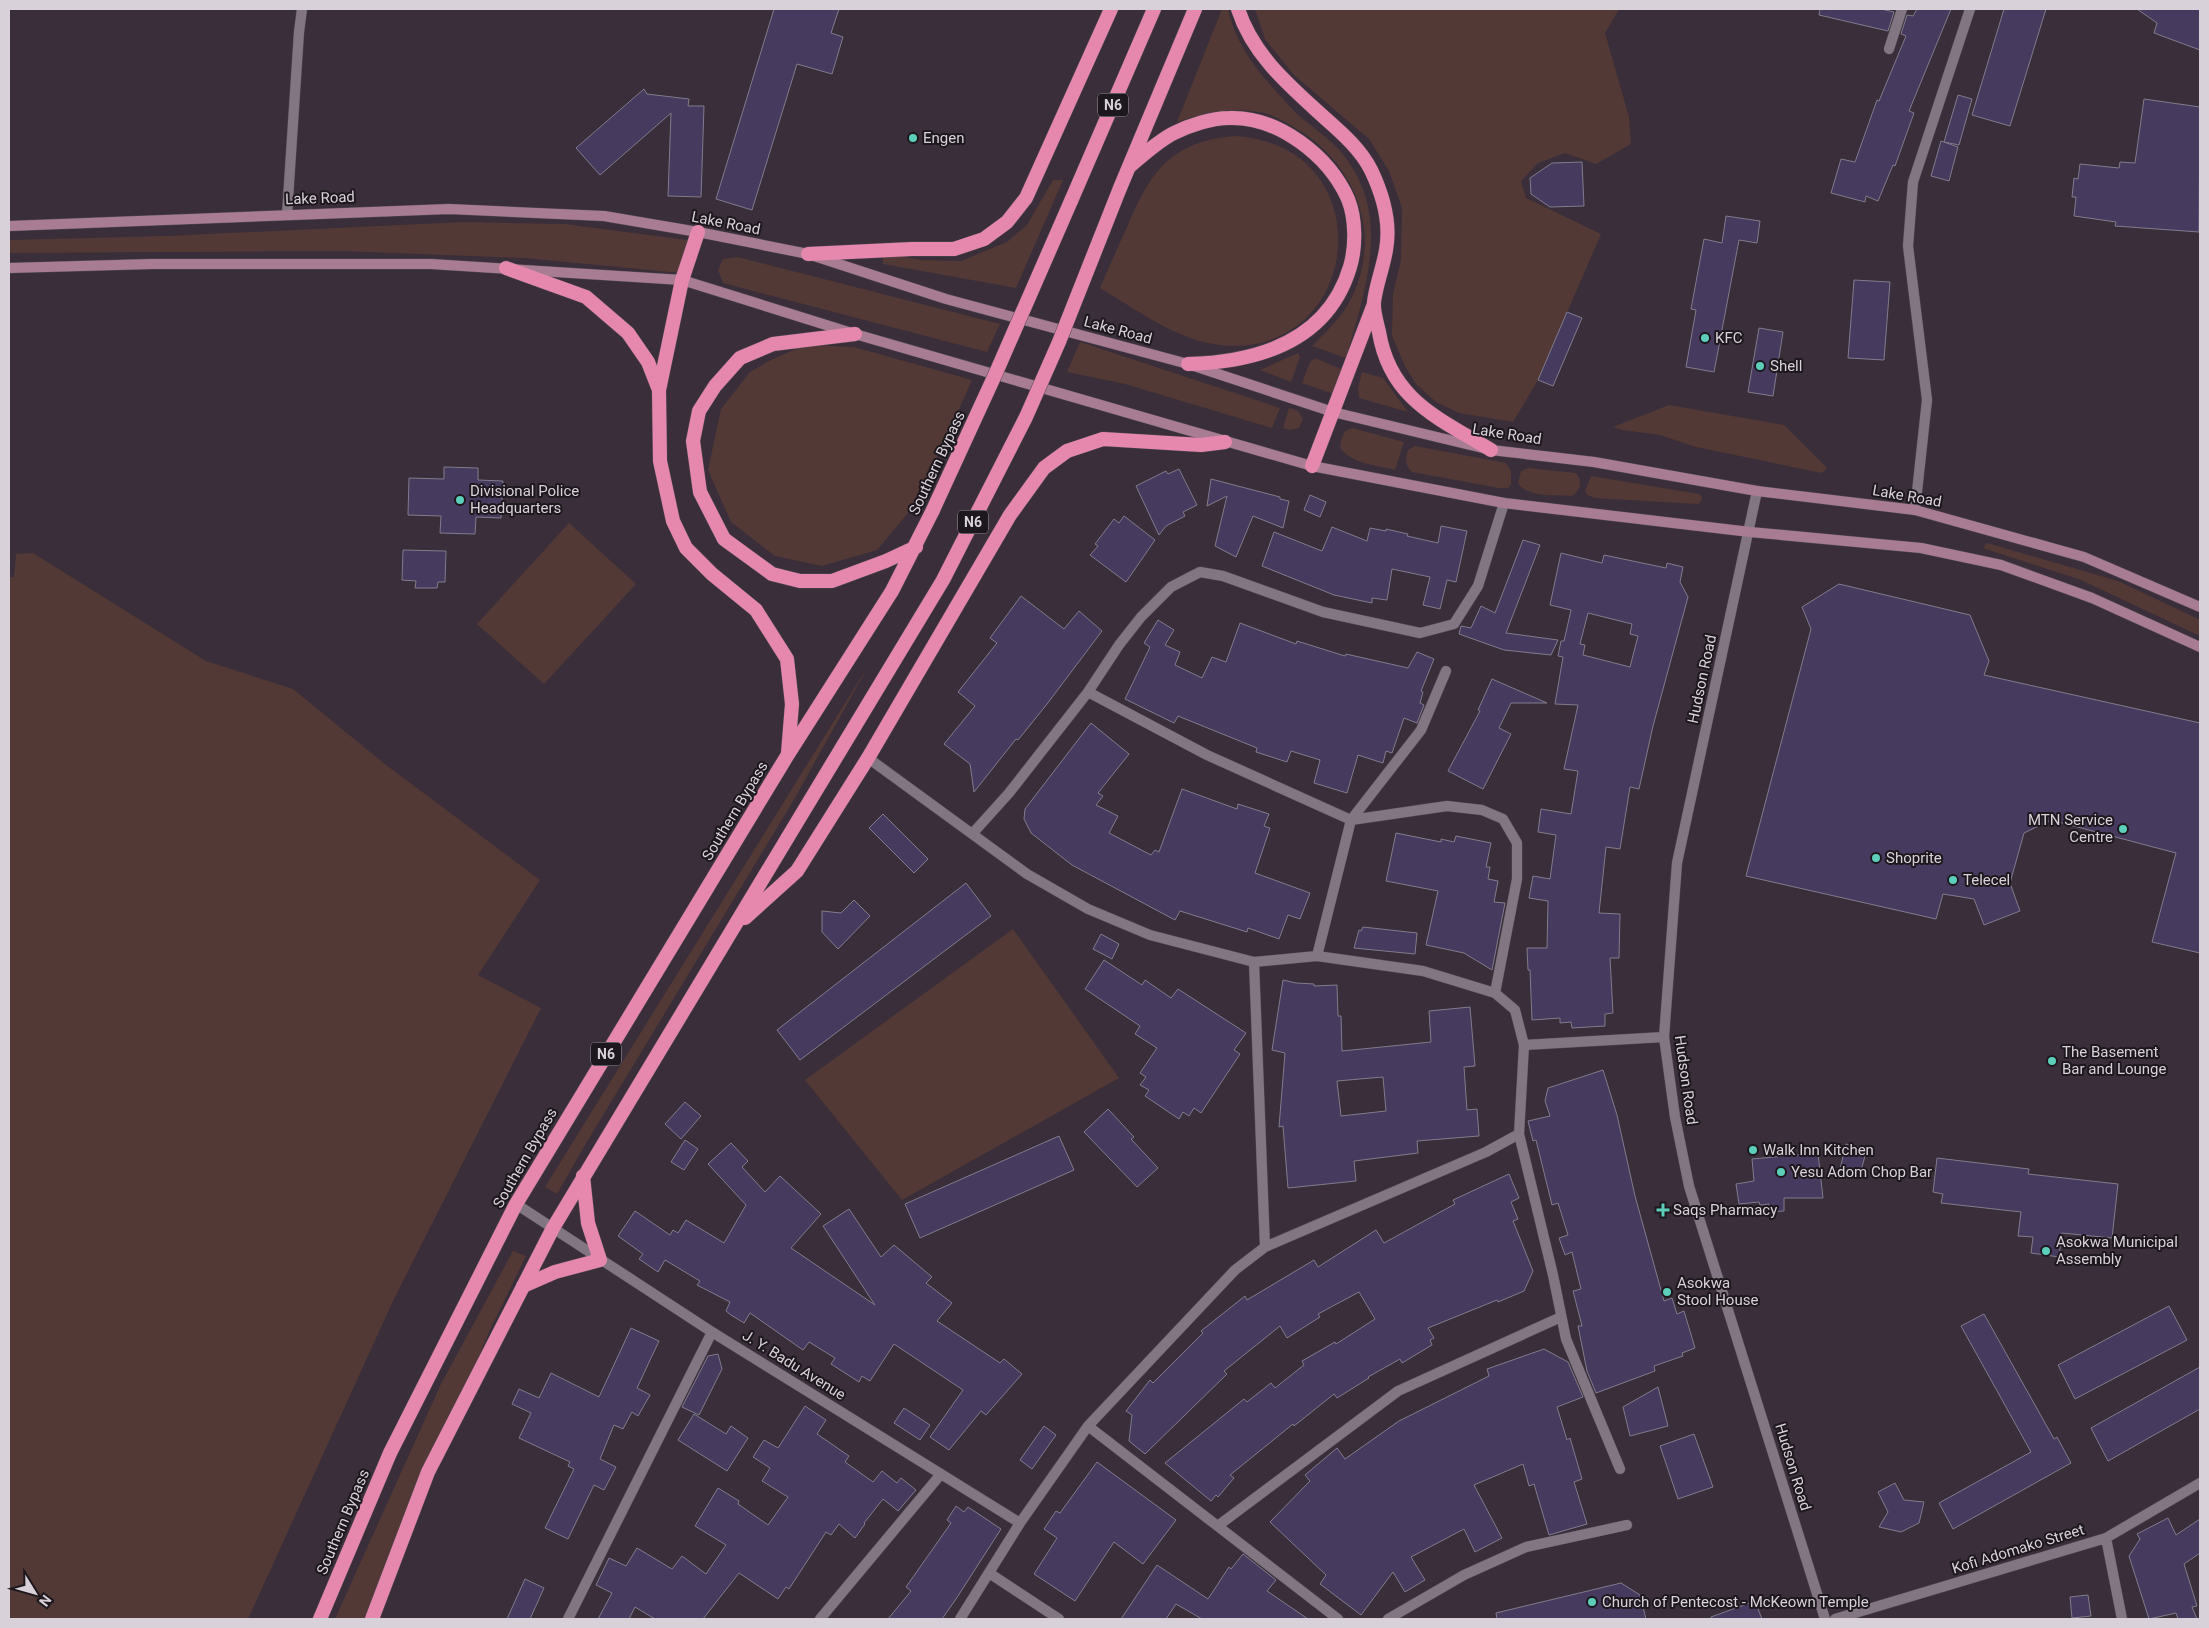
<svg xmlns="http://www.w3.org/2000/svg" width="2209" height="1628" font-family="Roboto,sans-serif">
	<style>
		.green { fill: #533936 }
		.building { fill: #463b5f; stroke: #807c8c; fill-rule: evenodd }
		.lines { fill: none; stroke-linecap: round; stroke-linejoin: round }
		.minor-casing { stroke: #544a54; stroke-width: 11 }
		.tertiary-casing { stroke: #544a54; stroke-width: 11 }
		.secondary-casing { stroke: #544a54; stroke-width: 11 }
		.trunk-casing { stroke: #544a54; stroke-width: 15 }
		.minor { stroke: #837683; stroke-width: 10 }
		.tertiary { stroke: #837683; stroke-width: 10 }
		.secondary { stroke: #a87d93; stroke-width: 10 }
		.trunk { stroke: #e688ae; stroke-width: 14 }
		.trunk-bridge-casing { stroke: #544a54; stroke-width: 15; stroke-linecap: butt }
		.trunk-bridge { stroke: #e688ae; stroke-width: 14 }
		.poi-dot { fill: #5cceba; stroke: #1d181d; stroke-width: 2 }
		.labels { text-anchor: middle; stroke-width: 4; stroke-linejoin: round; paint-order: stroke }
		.shield { fill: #1d181d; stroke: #a19aa1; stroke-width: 1 }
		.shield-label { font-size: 14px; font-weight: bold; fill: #d9d1d9 }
		.poi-label { font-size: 15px; fill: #d9d1d9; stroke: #1d181d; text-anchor: start }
		.street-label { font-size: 15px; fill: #d9d1d9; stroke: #1d181d }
	</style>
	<rect width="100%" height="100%" fill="#392e39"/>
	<!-- green -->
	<path class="green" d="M1222,9h6c7,32 25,57 47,81 7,8 15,17 23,25 17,14 38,28 50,46 43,60 16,133 -2,197l-34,-12c14,-14 30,-29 39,-47 32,-64 6,-134 -54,-170 -12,-7 -24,-15 -38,-17 -29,-5 -55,1 -82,10z
		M1255,9h364l-14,24 24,84 2,27 -35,20 -31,-11 -27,10 -17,18 5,17 75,36 -63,146 -25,42 -54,-9 -23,-11 -20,-18 -11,-18 -13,-30 1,-42 8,-34 1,-52 -13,-37 -20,-32 -75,-64 -29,-36z
		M1234,136c153,9 129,225 -15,209 -44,-6 -82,-35 -119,-57 9,-21 18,-42 28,-63 23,-54 43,-83 106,-89z
		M1053,180h10l-47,108 -133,-24v-10l39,6 39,1 46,-19 20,-17z
		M463,222l101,2 123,16 -6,33 -157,-15 -181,-7 -334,2v-13l158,-4z
		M738,257l262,67 -13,28 -264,-69 -5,-13 5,-11z
		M1080,342l200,66 -8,20 -147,-44 -58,-12z
		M805,345l49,2 118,33 -34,76 -30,57 -31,37 -55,16 -47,-10 -44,-34 -23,-52 13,-61 29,-37 19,-11z
		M1298,353l2,4 -9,25 -31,-12z
		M1315,358l26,11 -7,25 -32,-11 8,-21z
		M1362,372l21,6 25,34 -49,-14 -1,-10z
		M1669,405l115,20 43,43 -5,5 -126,-26 -36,-12 -37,-5 -10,-3z
		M1289,408l9,3 5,8 -4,9 -9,2 -7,-2z
		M1352,428l52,14 -9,28c-19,-5 -42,-6 -55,-22l1,-8 4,-9z
		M1415,446l91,17 5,8v14l-3,3h-9l-87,-16c-7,-7 -7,-12 -4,-22z
		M1528,468l48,5c7,9 5,16 -4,23 -16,-1 -45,2 -54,-13l3,-12z
		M1591,476l108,18 3,3 -1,4 -3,3 -103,-6 -8,-3 -2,-4z
		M569,523l67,61 -92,100 -67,-60z
		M1987,543l131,38 82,39v16l-119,-56 -98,-32z
		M33,553l173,108 87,28 93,76 154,115 -62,95 63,33 -148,293 -145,318h-239v-1042h5l2,-23z
		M870,663l-78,140 -207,342 -28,49 -12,-7z
		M1013,929l106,149 -217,122 -97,-120z
		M513,1251l13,5 -38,78 -114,285h-39l106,-235z"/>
	<!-- building -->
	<path class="building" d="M774,9h65l-8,24 12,4 -11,37 -35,-10 -45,146 -36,-11z
		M1820,9h61l13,3 -6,19 -69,-16z
		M1917,9h34l-42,102 5,2 -19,53 -2,-1 -15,36 -12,-5 -1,6 -34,-9 10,-34 14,3 22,-62 2,1 27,-65 -5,-2 6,-19 6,1z
		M2004,9h42l-36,117 -38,-11z
		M2137,9h63v41l-46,-17 3,-10z
		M644,89l3,5 42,5 -1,7h16l-3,91 -33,-1 3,-83 -71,62 -24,-27z
		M1958,95l14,4 -13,46 -15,-3z
		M2144,99l56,8 -1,125 -84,-6 1,-4 -42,-6 2,-19h-4l2,-19 4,1 2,-15 39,4 1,-6 15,1z
		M1941,141l17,6 -9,34 -18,-5z
		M1582,162l2,44 -34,1 -19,-13 -1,-16 22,-15z
		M1726,216l34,5 -3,22 -18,-3 -25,132 -28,-5 10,-57 -5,-1 13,-70 18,4z
		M1854,280l36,2 -6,78 -36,-2z
		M1567,312l15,6 -29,68 -15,-6z
		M1759,328l24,4 -10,64 -25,-4z
		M444,467l34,1v12l25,1 -2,37 -25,-1 -1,17 -35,-1 1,-17 -33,-1 1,-37 35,1z
		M1179,469l18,36 -14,7 2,4 -19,10 -7,9 -23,-49 30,-15 2,3z
		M1211,479l69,18v2l9,2 -6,27 -30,-12 -17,41 -21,-11 12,-50 -20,10z
		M1310,495l16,7 -6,15 -16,-7z
		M1124,516l31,24 -29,42 -36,-27 8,-9 -3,-2 19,-25 5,4z
		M1441,526l26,5 -11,51 -9,-2 -7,29 -17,-4 7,-28 -38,-8 -5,31 -15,-2v5l-38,-8 -72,-29 12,-34 48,19 10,-24 35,14 3,-13 16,3v-2l22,5 -1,2 31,7z
		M1523,540l17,5 -34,88 52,7 -7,15 -47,-5 -45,-16 2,-8 10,2 10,-22 14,7z
		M403,550l43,1 -1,31h-7l-1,6h-22l1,-7 -14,-1z
		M1561,553l41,10 2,-8 62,13 1,-5 16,4 -3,15 8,15 -35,129 -14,63 -9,-2 -10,62 -14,-2 -7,66 21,1 -1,44h-9l3,55 -8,1v12l-33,2 -1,-6 -11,1v-5l-28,2 -2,-50h-2l-1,-22h20l1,-47 -19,-3 4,-22 17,3 6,-44 -18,-3 3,-23 30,5 7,-43 -14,-2 14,-64 -23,-1 8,-47 -5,-1 3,-15h3l7,-31 -21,-5zM1588,613l44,11 -2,10 8,2 -8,31 -47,-12 2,-10 -5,-1z
		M1839,584l131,31 19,46 -5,14 216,48v230l-48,-11 24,-89 -125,-33 -27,13 -14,50 10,28 -36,14 -10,-26 -31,-5 -7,25 -190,-43 65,-247 -9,-22z
		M1021,596l43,33 15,-18 23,20 -55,73 -29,36 -2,-1 -42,53 -4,-28 -26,-20 31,-38 -17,-14 39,-49 -7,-5z
		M1158,620l16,10 -9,15 15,7 -5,13 27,13 10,-21 14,5 14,-39 56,21 1,-3 48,15 1,-2 62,14 9,-16 17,7 -13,32 2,1 -3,11 4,2 -7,18 -13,-5 -12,35 -6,-2 -3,12 -25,-8 -11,38 -33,-10 6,-23 -29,-9 -4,11 -31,-10 1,-4 -79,-32 -4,7 -49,-24 25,-52 -6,-4z
		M1492,679l55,24h-36l-12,25 12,6 -28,55 -35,-18 32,-60 -2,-1z
		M1091,723l38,31 -31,39 5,3 -7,9 22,11 -9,17 42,22 4,-5 4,2 23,-63 55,20 1,-5 31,10 -5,12 6,2 -15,45 55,20 -10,26 -12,-4 -9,24 -31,-11 -1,4 -67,-21 -5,9 -103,-55 -41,-32 -7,-14 1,-10z
		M883,814l45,45 -14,14 -45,-45z
		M1396,833l45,9v-3l13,3 2,-6 35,7 -5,24h4l-2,12 10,2 -4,21 11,1 -13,67 -28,-17 -38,-8 12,-54 -52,-10z
		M966,883l25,33 -191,144 -23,-30z
		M854,900l16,16 -32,33 -16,-17v-21l19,2z
		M1363,927l54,6 -2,21 -61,-6 5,-18 2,1z
		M1101,934l18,10 -7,15 -19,-10z
		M1104,960l38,25 3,-5 26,18 7,-9 68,44 -12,17 6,4 -39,59 -7,-5 -5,8 -6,-4 -4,7 -34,-23 4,-6 -9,-5 6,-8 -6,-4 17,-25 -22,-14 5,-8 -55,-37z
		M1283,980l13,3 18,1v2l23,-1 1,31h3l1,35 89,-9 -2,-31 41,-4 5,59 -11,1 3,43 10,-1 2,27 -62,5 1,12 -64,8 2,20 -68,7 -5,-62 -4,1 6,-74 -13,-3zM1383,1077l3,34 -45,5 -4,-35z
		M1603,1070l14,45 18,81 29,105 8,-3 5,16 7,-3 11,37 -13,5 1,3 -29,10 1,5 -59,22 -9,-22 -9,-45h4l-9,-35 8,-2 -9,-37 -7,3 -6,-17 9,-3 -10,-32 -6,2 -16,-65 -3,1 -5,-20 22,-5 -5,-15 3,-13z
		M685,1102l16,14 -20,23 -16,-15z
		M1108,1109l26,28 -3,2 27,29 -21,19 -53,-55z
		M1059,1136l15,34 -154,68 -15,-34z
		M685,1140l13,9 -14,21 -13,-8z
		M731,1143l17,18 -6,6 23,25 15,-16 41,38 -30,34 84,57 -52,-79 26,-17 32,48 13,-12 38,32 -6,6 26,20 -15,18 63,42 4,-4 18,15 -36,41 -5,-4 -32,39 -19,-13 33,-47 -69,-46 -24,37 -8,-5 -3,6 -28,-18 4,-6 -26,-16 -6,8 -53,-37 -6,10 -13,-8 -5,-4 4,-9 -33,-17 3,-4 -35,-21 -7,12 -19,-13 4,-5 -25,-18 17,-25 35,24 3,-5 5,3 8,-13 38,23 22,-38 -38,-41z
		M1846,1144l21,5 -7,25 -20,-5z
		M1818,1153l5,45h-39v13l-15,1v-8l-9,1 -1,-3 -20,2 -3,-20 18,-3 -2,-22z
		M1937,1158l92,11 -1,5 90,10 -6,54 -50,-5 -3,24 -28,-4 2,-16 -15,-1 3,-24 -80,-9 2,-9 -10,-2z
		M1509,1174l10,24 -8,4 7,17 -5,2 20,50 -9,20 -26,11 -1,-2 -69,28 6,10 -4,2 2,5 -30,18 -2,-4 -32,18 1,1 -32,20 -3,-4 -40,32 -1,-2 -63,51 4,3 -16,19 -2,-2 -5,6 -46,-38 79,-64 3,3 24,-19 4,5 29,-23 -2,-4 33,-19 1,2 39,-25 -16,-27 -41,22 2,3 -33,21 -7,-12 -56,45 3,3 -82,80 -16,-13 3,-26 -6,-4 24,-31 3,3 50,-50 -2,-2 44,-35 2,4 67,-40 4,7 58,-37 8,13 71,-39 -2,-4z
		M2169,1306l18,34 -112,59 -17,-34z
		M1984,1314l70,125 3,-2 14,26 -118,66 -14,-26 92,-51 -70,-126z
		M631,1328l28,13 -22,47 13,7 -12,21 -6,-4 -9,17 -9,-4 -14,34 16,8 -12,23 -10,-5 -26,54 -23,-11 29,-59 -6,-3 2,-4 -51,-24 12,-25 -19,-9 7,-15 20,9 12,-25 48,24z
		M1544,1349l24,13 15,35 -26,10 10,33 3,-2 12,41 -8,3 13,42 -38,11 -15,-51 -5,2 -6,-22 -49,21 28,53 -27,14 -11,-23 -53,28 14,23 -20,12 -12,-20 -32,43 -41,-31 6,-9 -56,-53 40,-41 -5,-6 32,-27 8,11 54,-38 90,-45 -2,-7z
		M718,1354l4,15 -23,46 -17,-8 26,-51z
		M2200,1367v42l-92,52 -17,-33z
		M1658,1387l10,39 -38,10 -7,-29z
		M805,1406l21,14 -9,14 32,22 -4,6 28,20 9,-11 15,12 4,-5 15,12 -18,21 -15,-12 -19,24 1,1 -10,14 -16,-14 -8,11 -5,-3 -37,57 -3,-2 -8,12 -39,-26 -36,46h-48l-20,-12 -6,12h-31l14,-26 -16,-8 13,-27 17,8 11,-18 35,21 10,-13 24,18 20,-29 -31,-19 23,-38 21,13 -1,3 30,21 20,-28 -26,-16 8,-13 -17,-11 11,-17 14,8z
		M904,1408l26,17 -10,15 -26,-17z
		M694,1414l32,20 5,-8 17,12 -21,33 -49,-31z
		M1044,1426l12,9 -24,34 -12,-9z
		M1694,1434l19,53 -35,12 -18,-53z
		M1097,1462l79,58 -33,44 -29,-22 -39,59 -41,-27 23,-36 -13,-9 12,-18 4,2z
		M1895,1483l9,17 20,2 -5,21 -18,9 -22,-5 9,-15 -10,-20z
		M956,1506l8,6 4,-5 33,22 -45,70 -14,20h-54l23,-28 -5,-4 45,-64 -4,-3z
		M2168,1518l8,17 24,-16v34l-16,11 13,42 -5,1 5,12h-19l-2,-6 -27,6 -20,-63 11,-17 -3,-5z
		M1243,1554l33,26 -9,11 41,28h-106l-26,-15 -10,15h-45l36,-54 51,34 21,-32 2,2z
		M525,1579l19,9 -14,31h-23z
		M1621,1583l19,12 6,24h-149l-1,-6z
		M2088,1595l3,21 -19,2 -2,-21z
		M1755,1601l7,18h-51v-2z"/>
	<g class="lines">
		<defs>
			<path id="minor" d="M1889,49l13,-40
				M287,214l12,-182 3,-23
				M1915,510l12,-110 -19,-154 5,-64 57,-173
				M1088,692l119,63 144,65 96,-14 35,4 21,9 14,24v36l-22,114
				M868,758l159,116 61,35 62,26 104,27 63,-6 106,15 72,22 20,17 9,35 -5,89 34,141 13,64 54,130
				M973,833l36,-40 79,-101 31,-47 22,-28 30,-30 29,-15 23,4 100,36 97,21 34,-9 24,-38 26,-83
				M1317,956l34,-136 70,-90 25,-59
				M1254,962l11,285
				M1524,1045l140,-8
				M516,1204l196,128 308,191
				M1088,1426l250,193
				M1219,1525l179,-134 163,-74
				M2106,1538l16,81
				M989,1573l70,46
				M568,1619l144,-287
				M820,1619l121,-145
				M960,1619l60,-96 68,-97 147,-156 30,-23 221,-95 33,-18
				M1388,1619l76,-44 62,-28 101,-22
				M1835,1619l271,-81 94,-55"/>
			<path id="tertiary" d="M1757,491l-80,372 -13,174 11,80 14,69 136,433"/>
			<path id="secondary" d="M9,226l440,-17 155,7 94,16 110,22 138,45 242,65 145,48 158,38 103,12 163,29 158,19 169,47 116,50
				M9,268l143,-4h279l251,16 173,54 457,132 192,37 246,29 171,16 80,17 91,33 108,49"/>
			<path id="trunk" d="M1238,9c15,47 53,78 88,110 17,15 35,31 45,51 12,25 20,53 15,80 -3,18 -10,35 -12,52 -1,9 3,21 5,30 11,67 59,86 112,118
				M1129,167c14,-12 29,-26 45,-34 16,-8 38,-15 55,-15 49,-2 100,38 119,81 8,20 8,48 2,68 -22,74 -92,95 -162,97
				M1120,188l75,-179
				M1071,201l83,-192
				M808,254l104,-5h42l30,-10 23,-17 19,-24 85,-189
				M506,268l80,29 42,36 20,29 11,28 1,71 13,60 13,27 26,26 44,36 31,49 5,45 -4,49
				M855,334l-82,10 -33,14 -25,28 -16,25 -6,30 7,51 24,47 48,35 28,7h32l54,-20 30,-14
				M659,390l23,-110 16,-48
				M1312,466l62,-162
				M745,918l52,-47 71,-113 142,-243 34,-47 23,-17 36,-12 98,6 24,-3
				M523,1286l32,-14 45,-12 -12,-37 -5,-47
				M320,1619l70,-166 126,-249 271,-448 105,-165 41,-81
				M372,1619l56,-147 125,-244 235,-391"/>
		</defs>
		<!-- minor casing -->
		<use href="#minor" class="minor-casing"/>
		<!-- tertiary casing -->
		<use href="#tertiary" class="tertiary-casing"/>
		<!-- secondary casing -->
		<use href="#secondary" class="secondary-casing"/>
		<!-- trunk casing -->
		<use href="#trunk" class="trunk-casing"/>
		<!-- minor -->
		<use href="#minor" class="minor"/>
		<!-- tertiary -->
		<use href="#tertiary" class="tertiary"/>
		<!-- secondary -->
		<use href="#secondary" class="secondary"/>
		<!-- trunk -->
		<use href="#trunk" class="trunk"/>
		<defs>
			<path id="trunk-bridge" d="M933,510l62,-135 76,-174
				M788,837l155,-257 83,-163 33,-75 61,-154"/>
		</defs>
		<!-- trunk-bridge casing -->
		<use href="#trunk-bridge" class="trunk-bridge-casing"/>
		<!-- trunk-bridge -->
		<use href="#trunk-bridge" class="trunk-bridge"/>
	</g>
	<!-- markers -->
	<g class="poi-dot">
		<circle cx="913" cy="138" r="5"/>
		<circle cx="1705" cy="338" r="5"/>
		<circle cx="1760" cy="366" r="5"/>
		<circle cx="460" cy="500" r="5"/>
		<circle cx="2123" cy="829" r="5"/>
		<circle cx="1876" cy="858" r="5"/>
		<circle cx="1953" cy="880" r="5"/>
		<circle cx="2052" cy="1061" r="5"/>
		<circle cx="1753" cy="1150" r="5"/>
		<circle cx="1781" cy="1172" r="5"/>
		<path d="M1660.5 1202.5h5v5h5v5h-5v5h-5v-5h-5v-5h5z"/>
		<circle cx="2046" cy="1251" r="5"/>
		<circle cx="1667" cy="1292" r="5"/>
		<circle cx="1592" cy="1602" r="5"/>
	</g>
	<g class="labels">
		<!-- shield labels -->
		<g class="shield">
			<rect x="1098" y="93.5" width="30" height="23" rx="4"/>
			<rect x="958" y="510.5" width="30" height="23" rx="4"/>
			<rect x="591" y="1042.5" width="30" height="23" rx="4"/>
		</g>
		<g class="shield-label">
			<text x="1113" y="110">N6</text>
			<text x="973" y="527">N6</text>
			<text x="606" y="1059">N6</text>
		</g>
		<!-- poi labels -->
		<g class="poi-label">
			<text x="923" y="143">Engen</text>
			<text x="1715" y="343">KFC</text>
			<text x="1770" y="371">Shell</text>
			<text x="470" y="496">Divisional Police<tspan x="470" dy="17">Headquarters</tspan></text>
			<text x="2113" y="825" text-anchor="end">MTN Service<tspan x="2113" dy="17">Centre</tspan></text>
			<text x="1886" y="863">Shoprite</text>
			<text x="1963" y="885">Telecel</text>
			<text x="2062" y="1057">The Basement<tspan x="2062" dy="17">Bar and Lounge</tspan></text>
			<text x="1763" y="1155">Walk Inn Kitchen</text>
			<text x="1791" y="1177">Yesu Adom Chop Bar</text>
			<text x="1673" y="1215">Saqs Pharmacy</text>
			<text x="2056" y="1247">Asokwa Municipal<tspan x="2056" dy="17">Assembly</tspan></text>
			<text x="1677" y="1288">Asokwa<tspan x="1677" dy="17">Stool House</tspan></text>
			<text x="1602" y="1607">Church of Pentecost - McKeown Temple</text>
		</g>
		<!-- street labels -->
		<g class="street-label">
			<text transform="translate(320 198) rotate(-2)" y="5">Lake Road</text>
			<text transform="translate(726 223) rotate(11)" y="5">Lake Road</text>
			<text transform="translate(1118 330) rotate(15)" y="5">Lake Road</text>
			<text transform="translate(1507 434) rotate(9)" y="5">Lake Road</text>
			<text transform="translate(937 463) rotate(-65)" y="5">Southern Bypass</text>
			<text transform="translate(1907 496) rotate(10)" y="5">Lake Road</text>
			<text transform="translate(1702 679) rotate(-78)" y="5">Hudson Road</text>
			<text transform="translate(735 811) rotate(-59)" y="5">Southern Bypass</text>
			<text transform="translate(1686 1080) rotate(82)" y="5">Hudson Road</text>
			<text transform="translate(525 1158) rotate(-60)" y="5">Southern Bypass</text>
			<text transform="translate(794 1365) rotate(32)" y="5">J. Y. Badu Avenue</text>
			<text transform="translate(1793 1467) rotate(73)" y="5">Hudson Road</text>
			<text transform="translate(343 1522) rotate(-67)" y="5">Southern Bypass</text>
			<text transform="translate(2018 1549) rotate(-17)" y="5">Kofi Adomako Street</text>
		</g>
	</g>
	<!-- border -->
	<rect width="2209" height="1628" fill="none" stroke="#d9d1d9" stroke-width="20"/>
	<!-- north arrow -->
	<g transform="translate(35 1593) rotate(127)" stroke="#1d181d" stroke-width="4" paint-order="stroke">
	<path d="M0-4L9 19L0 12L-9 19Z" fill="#d9d1d9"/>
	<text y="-8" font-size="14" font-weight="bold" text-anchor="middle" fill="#d9d1d9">N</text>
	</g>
</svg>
